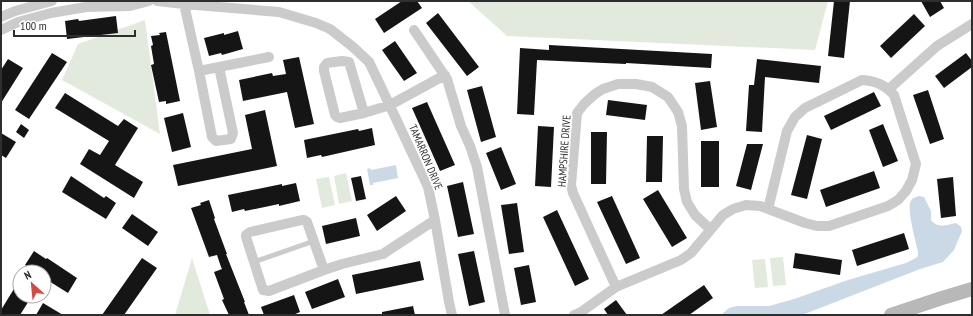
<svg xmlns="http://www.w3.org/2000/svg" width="973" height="316" font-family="'PT Sans Narrow',sans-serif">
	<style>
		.green { fill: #e2eadd }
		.water { fill: #cbd9e7 }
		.building { fill: #151515 }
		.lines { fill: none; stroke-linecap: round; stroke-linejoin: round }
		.lane { stroke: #cbcbcb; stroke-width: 5 }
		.street { stroke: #cbcbcb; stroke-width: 10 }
		.secondary { stroke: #b8b8b8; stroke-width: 14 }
		.labels { text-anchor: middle; stroke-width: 4; stroke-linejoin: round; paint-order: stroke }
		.street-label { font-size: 11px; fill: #2e2e2e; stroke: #fff }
	</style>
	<rect width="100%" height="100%" fill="#fff"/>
	<!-- green -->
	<path class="green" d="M468,1h360l-13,49 -308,-14z
		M145,20l15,114 -98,-54 16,-36z
		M346,173l6,28 -13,3 -5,-28z
		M329,177l6,28 -13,3 -6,-29z
		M783,257l3,28 -13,1 -3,-28z
		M192,258l18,57h-35z
		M765,259l3,28 -13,1 -3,-28z"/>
	<!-- water -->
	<path class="water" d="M396,165l2,13 -25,5v2h-3l-3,-16 3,-1 1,2z
		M919,196l5,1 7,14v9c8,9 15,5 25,3l5,4 1,4 -8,19 -11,12 -23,7 -118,46h-81l8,-7 8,-2h32l25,-7 54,-19 58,-17 10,-5 2,-2v-5c-2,-9 -12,-44 -7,-50 1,-3 5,-4 8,-5z"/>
	<!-- building -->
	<path class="building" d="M402,1h15l5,7 -38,25 -9,-14z
		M834,1h16l-6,57 -16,-2z
		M921,1h19l4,7 -14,9z
		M438,13l41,54 -12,9 -41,-53z
		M914,14l11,12 -34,32 -11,-12z
		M116,16l2,17 -51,6 -2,-18 13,-2 1,2z
		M238,31l5,18 -21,6 -1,-2 -12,3 -5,-18 20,-5v2z
		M166,32l14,69 -14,3v-3l-7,1 -8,-37 3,-1 -3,-18 2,-1 -2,-9 9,-1 -1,-2z
		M395,41l22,32 -13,8 -22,-31z
		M549,45l163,9 -1,14 -85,-5v1l-89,-4 -3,55 -17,-1 3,-66 29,2z
		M52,53l15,9 -38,57 -14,-9z
		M966,53l6,8v6l-28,21 -9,-12z
		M299,57l15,67 -19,4 -8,-36 -44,9 -4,-21 33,-7 1,3 13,-2 -3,-14z
		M8,59l15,9 -22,35v-33z
		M757,59l64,7 -2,17 -54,-6 -3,55 -16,-1 3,-46h5z
		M710,81l7,46 -16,3 -6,-47z
		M482,86l14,51 -15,5 -14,-52z
		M928,90l16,49 -14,5 -17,-49z
		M874,92l7,14 -50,24 -7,-14z
		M65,93l53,33 6,-7 14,9 -23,37 28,17 -9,16 -54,-34 9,-15 11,6 9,-14 -54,-33z
		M608,100l39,5 -2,15 -39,-5z
		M427,102l28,63 -15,6 -28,-63z
		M265,110l12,56 -99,20 -5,-21 79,-16 -7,-34z
		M183,113l8,34 -19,5 -8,-34z
		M21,124l8,6 -5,8 -8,-6z
		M883,124l15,37 -15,6 -14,-37z
		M538,126l16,1 -3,60 -16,-1z
		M372,128l3,17 -53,12 -1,-2 -14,3 -3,-18 54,-11 1,2z
		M591,132h16l-1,52h-15z
		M1,133l15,9 -10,16 -5,-3z
		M807,135l15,4 -15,60 -16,-4z
		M647,136h16l-1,46h-16z
		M701,141h18v46h-18z
		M747,144h16l-12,46 -15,-4z
		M501,147l15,37 -15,6 -15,-37z
		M874,171l6,17 -54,19 -6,-17z
		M71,176l33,22 2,-2 10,7 -10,16 -44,-27z
		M361,176l5,23 -10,2 -5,-23z
		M953,177l3,39 -15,2 -4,-39z
		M463,182l11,52 -16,3 -11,-51z
		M296,183l4,18 -21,5v-2l-34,7 -1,-2 -12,3 -4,-17 54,-11v2z
		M658,190l29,48 -15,9 -29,-48z
		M396,196l10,15 -29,20 -10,-16z
		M612,196l28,62 -14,6 -29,-62z
		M209,200l6,18 -1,1 13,35h-1l19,48h-1l5,13h-20l-7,-15 2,-1 -10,-27 8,-3 -1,-2 -4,-12 -8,2 -18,-49 10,-3 -1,-2z
		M517,203l7,49 -15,2 -8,-49z
		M557,210l32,69 -14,7 -32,-69z
		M132,214l26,18 -10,14 -26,-18z
		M356,218l4,18 -34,8 -4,-18z
		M904,233l5,16 -52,17 -5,-16z
		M34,251l12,8 1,-1 30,20 -9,15 -24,-15v-6h-9l-10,-7z
		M474,251l11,51 -16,4 -11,-52z
		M795,253l47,7 -2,15 -47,-7z
		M142,258l15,10 -33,47h-22z
		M420,261l4,19 -68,14 -4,-19z
		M529,265l7,37 -15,3 -7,-37z
		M20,279v17h12l-12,19h-19v-5z
		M338,279l7,18 -33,12 -7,-17z
		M704,285l9,13 -24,17h-28z
		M294,295l6,17 -7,3h-29l-3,-8z
		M616,300l11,15h-19l-4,-6z
		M43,303l20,12h-27z
		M413,306l2,9h-33v-3z"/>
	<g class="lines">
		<!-- lane -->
		<path class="lane" d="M254,262l60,-21"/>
		<!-- street -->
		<path class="street" d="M157,1l27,3 95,8 37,11 14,6 23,18 16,15 13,27 46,98 7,33 14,82 3,13
			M184,4l15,67 13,66 4,4 15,-2 2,-6 -14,-66
			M1,17l14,-6 37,-10
			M1,30l17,-8 33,-9 35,-6 44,-1 19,-5
			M414,30l33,49 14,47 9,20 7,21 28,148
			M199,71l70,-14
			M889,89l48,-43 35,-22
			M364,113l-15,-51 -7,-1 -15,2 -3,4v4l11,44 2,2 3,1 24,-5 26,-8 55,-30
			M302,220h2l3,2 17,48 -55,21 -6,-1 -17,-53v-2l4,-3z
			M324,270l18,-6 41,-10 12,-8 40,-26
			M616,287l-43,-94 -2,-8 6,-72 7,-9 11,-10 8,-5 15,-5h18l16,3 16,10 10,15 4,14 2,63 3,13 8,13 15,14
			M574,315l7,-3 35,-25 65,-27 10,-7 32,-38 10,-6 13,-4 14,1 45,17 12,3h12l59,-20 10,-6 8,-9 6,-11 4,-16 -22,-69c-9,-10 -18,-14 -32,-15l-57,28 -10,9 -8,14 -19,78"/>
		<!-- secondary -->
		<path class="secondary" d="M891,315l51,-17 30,-9"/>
	</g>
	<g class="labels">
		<!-- street labels -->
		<g class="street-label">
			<text transform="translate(564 151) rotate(-86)" y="4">HAMPSHIRE DRIVE</text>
			<text transform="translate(426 157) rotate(67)" y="4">TAMARRON DRIVE</text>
		</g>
	</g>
	<!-- border -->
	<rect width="973" height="316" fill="none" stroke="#2e2e2e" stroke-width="4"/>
	<!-- north arrow -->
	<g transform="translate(32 284) rotate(333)"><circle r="19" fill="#ffffff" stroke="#ababab"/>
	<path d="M0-3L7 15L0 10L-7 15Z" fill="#d14c43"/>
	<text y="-6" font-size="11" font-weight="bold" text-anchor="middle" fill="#2e2e2e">N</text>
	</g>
	<!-- scale -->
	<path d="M14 30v6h121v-6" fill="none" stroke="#2e2e2e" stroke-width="2"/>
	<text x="20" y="30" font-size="12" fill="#2e2e2e" stroke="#ffffff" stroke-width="3" paint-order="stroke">100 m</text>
</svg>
